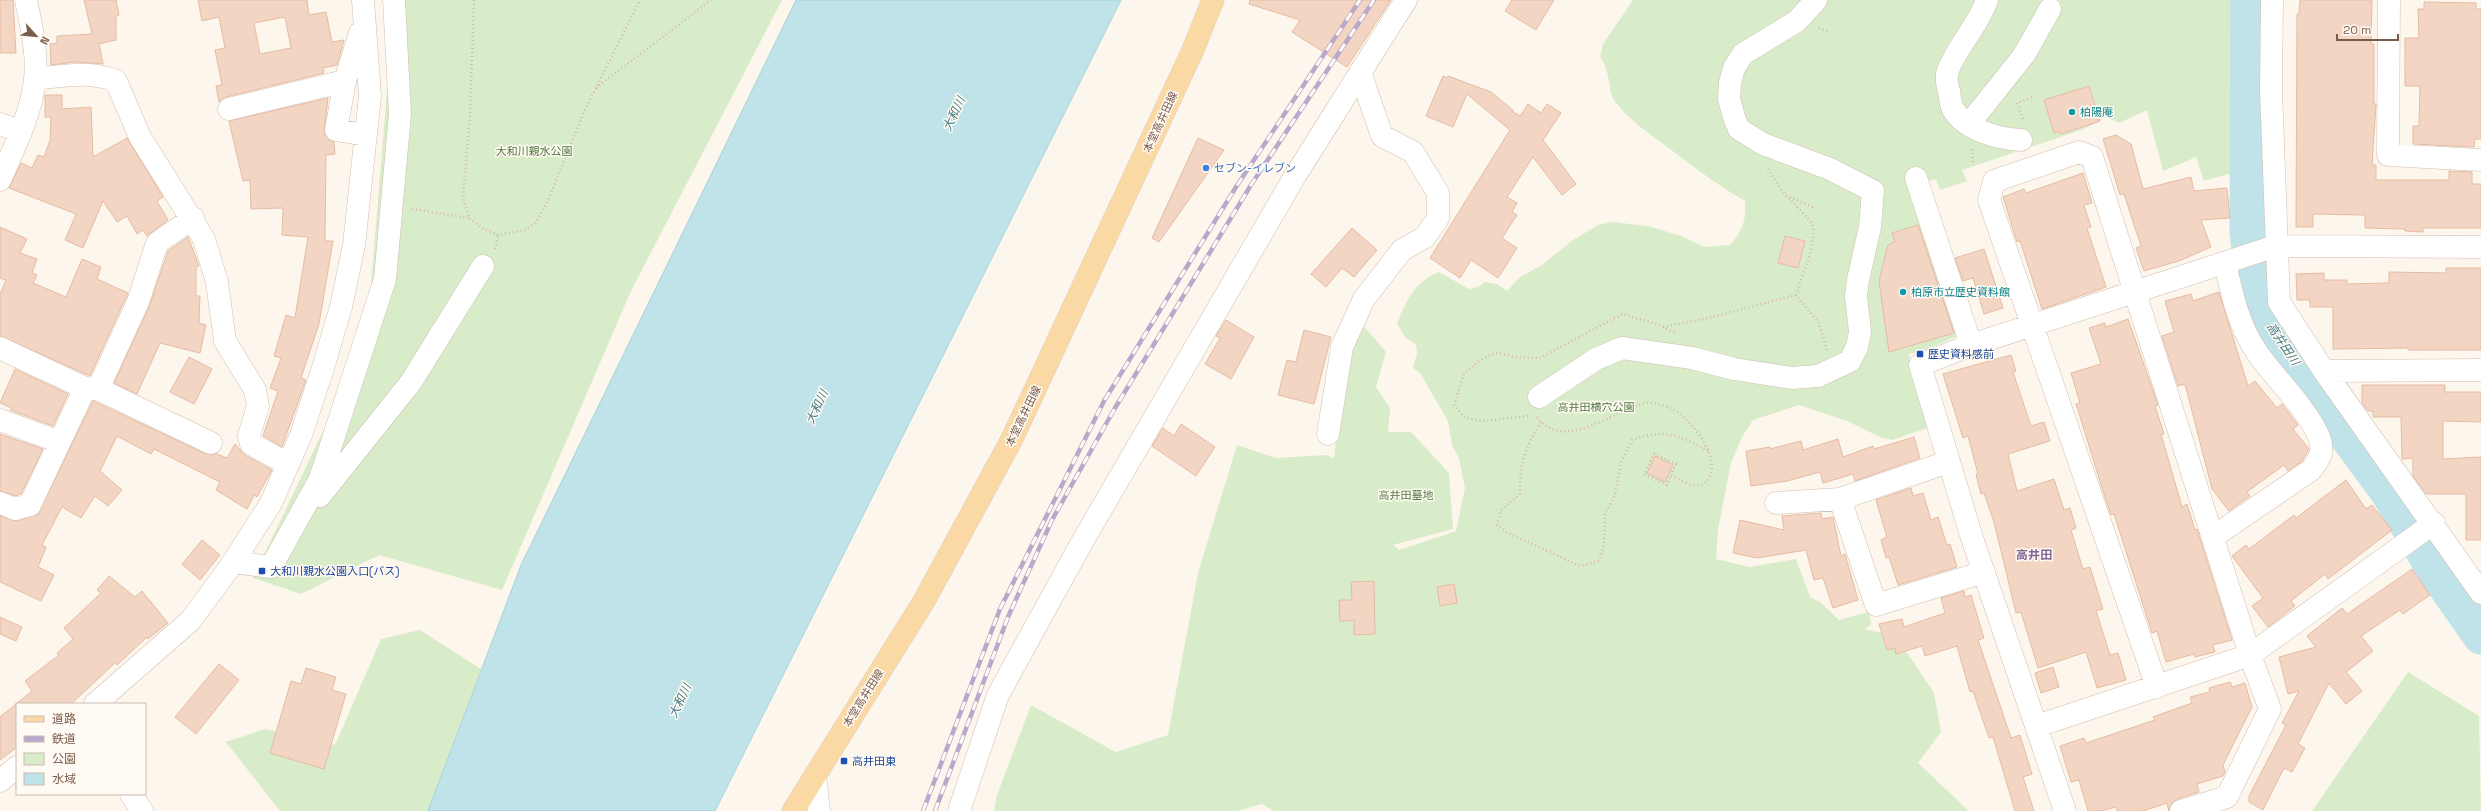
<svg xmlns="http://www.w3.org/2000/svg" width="2481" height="811" font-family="'Space Grotesk','Noto Sans JP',sans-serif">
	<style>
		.green { fill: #d8ecc9 }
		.water { fill: #bfe3e8; stroke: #a5d3da }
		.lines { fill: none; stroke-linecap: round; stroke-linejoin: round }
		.river { stroke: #bfe3e8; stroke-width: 37 }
		.building { fill: #f3d5c3; stroke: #e6bba3; fill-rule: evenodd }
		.minor-casing { stroke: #d1beb0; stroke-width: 23 }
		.major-casing { stroke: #dad1cd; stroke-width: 23 }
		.path { stroke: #d9b8a5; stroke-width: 2.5; stroke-dasharray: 1 3; stroke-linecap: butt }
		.minor { stroke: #fff; stroke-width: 22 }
		.major { stroke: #fbd9a5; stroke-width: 22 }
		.rail-casing { stroke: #b9a8c9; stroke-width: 4.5 }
		.rail { stroke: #fffaf3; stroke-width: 3; stroke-dasharray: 9; stroke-linecap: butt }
		.culture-dot { fill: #0f9aa8; stroke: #fffaf3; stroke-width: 1.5 }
		.shop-dot { fill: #3f7fe0; stroke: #fffaf3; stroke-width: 1.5 }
		.transit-dot { fill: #1a4fb4; stroke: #fffaf3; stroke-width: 1.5 }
		.labels { text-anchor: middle; stroke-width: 3; stroke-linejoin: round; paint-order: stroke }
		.culture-label { font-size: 11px; fill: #0d838f; stroke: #fffaf3; text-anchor: start }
		.street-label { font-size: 11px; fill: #7a5c4d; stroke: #fffaf3 }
		.park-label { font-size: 11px; fill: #537a41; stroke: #fffaf3 }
		.shop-label { font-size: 11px; fill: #366cbe; stroke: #fffaf3; text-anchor: start }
		.transit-label { font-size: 11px; fill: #164399; stroke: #fffaf3; text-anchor: start }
		.water-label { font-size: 12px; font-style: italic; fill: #437c86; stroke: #fffaf3 }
		.neighbourhood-label { font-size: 12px; font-weight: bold; fill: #846695; stroke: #fffaf3 }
	</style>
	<rect width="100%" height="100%" fill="#fdf6ec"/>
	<!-- green -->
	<path class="green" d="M383,0h399l-151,291 -129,299 -123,-35 -78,39 -48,-16 90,-189 28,-104 18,-218z
		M1633,0h604l-4,78 3,94 -32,9 -8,-24 -33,14 -16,-61 -28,13 -13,-6 -22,12 -122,41 5,11 -27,9 -4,-11 -20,5 44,151 -37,16 -14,3 19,74 -36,12 -10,-2 -35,-17 -48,-16 -46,15 -11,17 -11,26 -13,66 -2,30 33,8 47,-8 14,38 10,5 19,18 30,-8 2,13 -6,4 17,4 22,15 30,45 7,39 -23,31 51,48h-696l-11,-7 -25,7h-243l3,-16 34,-90 85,47 52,-17 30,-162 39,-128 39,13 51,-3 7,4 11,-109 16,-27 25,29 -10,35 14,21 -2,24h23l38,41 4,56 -60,16 6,5 57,-19 9,-43 -6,-30 -7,-13 -4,-24 -28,-48 -7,-5 4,-15 -1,-8 -11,-8 -8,-13c9,-24 18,-42 42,-52l30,17 9,-2 7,-5 12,2 10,7 13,-14 22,-12 31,-25 25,-15 14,-3 36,4 33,10 23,11 26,-2c13,-14 16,-24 15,-44 -30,-17 -56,-38 -83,-58 -19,-14 -34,-24 -48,-43 -6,-9 -3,-29 -14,-43l3,-13z
		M420,630l61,39 -53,142h-148l-54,-69 39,-13 70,16 46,-106z
		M2408,672l71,44 2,95h-169z"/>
	<!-- water -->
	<path class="water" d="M796,0h325l-406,811h-287l93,-246z"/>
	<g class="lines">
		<!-- river -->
		<path class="river" d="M2249,0l-1,230 7,72 63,94 70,95 49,82 44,63"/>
	</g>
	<!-- building -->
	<path class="building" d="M0,0h13l3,53h-16z
		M84,0h32l3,15 -3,1v24l-17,4 4,20 -27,-2 -25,3 -1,-21 7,-1v-7l35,-2z
		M198,0h109l2,15 17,-3 6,30 12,-2 -7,25 -14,3 1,5 -98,24 -7,5 -3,-16 6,-1 -7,-35 10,-2 -6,-31 -17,4zM285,17l6,31 -31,6 -6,-31z
		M1250,0h141l-44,67 -55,-35 8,-12 -51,-16z
		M1512,0h42l-18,30 -31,-19z
		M2300,0h72l-1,44h3v60h2l-4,61h4v15h73v-9l23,1v12h9v44h-58v4l-18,-1v-2l-40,-1v-13l-52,-1v13h-17l1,-213h2z
		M2424,2l52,1v6h5v130h-6l-1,8 -61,-3v-18h6l1,-40h-15v-48h14l-1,-29h6z
		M1443,76l4,2 1,-2 43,16 23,19 -1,1 7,4 8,-12 13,9 6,-9 14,9 -18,27 33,44 -14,11 -29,-38 -26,40 10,6 -5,9 5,3 -15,23 15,10 -19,30 -27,-18 -11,18 -30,-20 80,-128 -43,-36 -14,33 -27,-11z
		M2089,86l11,35 -39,13 -1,-3 -6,2 -10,-33z
		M45,95h17v14l29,-2 2,50 34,-19 36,59 -6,4 11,19 -21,16 -4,-6 -6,4 -10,-18 -10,6 -14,-21 -20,47 -18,-8 11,-26 -67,-26 12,-25 11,5 6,-13 6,2 6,-17 1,-23h-6z
		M328,98l-4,36 4,5 6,3 1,12 -9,1 -1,86h8l-14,83 -18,54 5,2 -24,67 -19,-11 15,-45 -8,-3 11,-30 -7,-2 12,-41 9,3 13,-81 -26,-2 1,-27 -32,1 -1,-29 -7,1 -14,-60z
		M2116,135l15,9 12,45 48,-12 3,14 33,-3 3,30 -29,2 10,27 -32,14 -35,10 -8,-23 5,-2 -17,-52 -4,1 -17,-56z
		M1198,138l26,12 -65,92 -7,-4z
		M2083,173l9,30 -8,2 7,22 -4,1 19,59 -64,22 -22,-68 -3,1 -14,-45 21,-8 2,4z
		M1918,225l36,108 -65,19 -10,-71 9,-36 7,-3 -3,-9z
		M0,227l27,12 -7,14 17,6 -5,14 5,2 -4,8 33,14 16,-38 19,8 -4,12 31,14 -38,83 -90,-40v-42l6,-14 -6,-2z
		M1352,228l25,22 -23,27 -12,-9 -16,19 -15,-13z
		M1785,236l20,5 -7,27 -20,-5z
		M188,237l11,29 -3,1v29h4l-1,27 7,2 -6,28 -40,-10 -23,51 -23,-11 35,-76 19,-56z
		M1984,249l19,59 -19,6 -11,-36 -10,3 -8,-23z
		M2446,268h35v82h-73v-2l-75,1v-42h-23v-7h-13l-1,-26 28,-1v7h23v4l42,-1v-11l57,1z
		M2219,292l29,94 7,-5 22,27 5,-4 16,21 -5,4 16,20 -7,12 -14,10 -4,-6 -37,27 3,4 -21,15 -17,-22 -27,-105 -7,2 -16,-50 12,-4 -9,-31 26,-7 2,7z
		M2128,319l30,86 -3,1 9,28h-3l21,73 5,-3 8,26 2,-1 35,111 -19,5 2,7 -20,5 -1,-3 -28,8 -9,-31 -5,2 -38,-119 -3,1 -7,-21 -28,-90 4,-1 -9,-30 30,-9 -12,-36 16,-5 1,4z
		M1226,320l28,17 -23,42 -26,-15 15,-26 -4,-2z
		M1304,330l27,7 -17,67 -36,-9 9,-35 9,2z
		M2011,355l5,16 -3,1 18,54 13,-4 6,19 -42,13 9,37 37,-12 10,31 6,-2 6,20 -5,2 12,39 7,-2 13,42 -7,2 14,44 8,-2 8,27 -29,8 -11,-36 -48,16 -17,-56 -5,1 -22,-91 -10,-29 -3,1 -5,-20h2l-10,-38 -5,2 -20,-64z
		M189,357l23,12 -18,35 -24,-12z
		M15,369l53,25 -15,32 -43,-16 2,-2 -12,-5z
		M2362,385h83v7h36v30l-38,-1v38l38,-2v83h-15v-46h-40l-13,-18v-18l-11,1 -1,-42h-28v-6h-5l-6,-8z
		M93,401l113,53h11l10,4 8,-14 10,11 27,15 -15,27 -3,-2 -7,14 -31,-19 4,-8 -66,-33 -3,5 -34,-18 -17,35 22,19 -14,16 -13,-10 -14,22 -19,-11 -20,38 4,2 -8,20 16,8 -13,26 -41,-19v-66l18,5 20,-7z
		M1181,424l34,23 -19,29 -44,-30 11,-18 11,8z
		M0,434l43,15 -22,45 -5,2 -16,-5z
		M1914,437l6,21 -65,23 -2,-7 -30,9 -3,-11 -33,9 -36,5 -5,-35 24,-4v2l31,-8 2,9 35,-11 5,18 30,-11 1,3z
		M1655,456l18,9 -8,17 -18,-9z
		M2346,480l20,29 6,-4 20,25 -64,49 -3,-5 -34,27 4,5 -27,21 -16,-21 11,-8 -31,-42 14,-11 3,4 45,-34 2,3z
		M1911,488l2,8 10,-3 8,27 7,-3 9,28 3,-1 7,23 -59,18 -9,-28 -3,1 -5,-18 6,-3 -11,-37z
		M1821,513l1,6 11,-2 8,39 4,-2 13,46 -25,8 -10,-30 -9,2 -8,-30 -49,8 -24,-5 7,-33 44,10 -2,-14z
		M202,540l18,15 -20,25 -18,-16z
		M2412,569l18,26 -27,19 -3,-4 -39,26 12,15 -27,21 16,19 -16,13 -17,-21 -31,61 7,4 -13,24 -8,-4 -21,42 -14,-8v-6l37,-71 -4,-2 17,-32 -11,3 -9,-37 37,-10 -9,-11 35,-28 5,6z
		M109,576l26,21 7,-6 26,32 -20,16 -1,-2 -30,28 -2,-2 -44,41h-54v43l-17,13v-43l32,-26 -7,-10 34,-26 -2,-2 16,-14 -9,-11 37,-35 -4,-3z
		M1374,581l1,53 -21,1v-15l-14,1 -1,-21h13l-1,-18z
		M1454,584l3,19 -17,3 -3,-19z
		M1964,591l1,6 6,-2 13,43 -6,2 33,98 9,-3 12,39 -9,3 11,34h-19l-22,-74 -4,1 -16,-47 -3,1 -13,-46 -32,10 -3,-10 -26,8 -1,-6 -8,2 -8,-26 23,-5 2,8 41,-14 -4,-15z
		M0,617l22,10 -6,14 -16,-7z
		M219,664l20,16 -43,54 -21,-17z
		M2053,667l6,20 -18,6 -6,-20z
		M306,668l30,9 -4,13 14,4 -22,75 -54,-16 21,-72 10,3z
		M2230,682l2,5 13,-4 7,24 -29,58 2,7 -2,4 -26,8 2,8 -22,7 -5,4 -3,8 -2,-8 -24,8h-26l-1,-4 -15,4h-13l-9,-31 -8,2 -11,-36 24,-8 2,5 69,-23 -2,-3 39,-14 -2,-6 20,-5 -1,-4z"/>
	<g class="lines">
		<defs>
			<path id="minor" d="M1987,0c-9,26 -29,45 -39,70 -2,6 -1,15 1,21 1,6 1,13 4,18 12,21 46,30 68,31
				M2272,0l-1,90 8,212 45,69 157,222
				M2389,0l-1,155 93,5
				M360,33l-15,48 -9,49 30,5
				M35,79c28,-3 55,-9 81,2l24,56 64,102 13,43 8,59 30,49 3,16 -9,30 2,8 37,20
				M229,109l116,-28
				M0,124l21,8
				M1969,124l55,-69 26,-46
				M1916,178l55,167
				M0,180c13,-30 32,-68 35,-101 3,-25 -4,-54 -9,-79
				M0,348l85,40
				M2324,371l157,-1
				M98,389l113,54
				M1539,397l57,-38 26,-11 70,10 42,11 58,9 26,-2 32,-15 7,-14 3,-15 -4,-36 2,-16 12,-53 3,-36 -43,-22 -67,-25 -24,-15 -4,-9 -6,-21 1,-16 4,-15 9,-14 54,-33 19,-21
				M0,420l60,22
				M1328,434l14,-87 22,-48 38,-49 23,-13 13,-19v-25l-25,-41 -31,-16 -22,-64
				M320,496l91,-114 72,-116
				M1840,499l36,106 108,-33
				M0,503l15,6 15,-4 55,-117 13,1 40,-87 19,-59 36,-25
				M1776,503l64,-4 108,-37
				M2213,537l98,-67c8,-10 14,-19 8,-33 -11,-27 -43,-58 -61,-83 -19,-27 -26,-59 -33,-91
				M233,562l38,5 49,-88 65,-200 15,-165 -6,-114
				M2157,687l-168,-487 5,-19 85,-29 13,5 158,498 20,54 -43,88 -46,14
				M95,704l95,-83 40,-54 41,-64 30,-68 21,-64 19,-64 13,-62 16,-149 -7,-96
				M2037,726l213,-71 184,-132
				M815,775l4,36
				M0,781l17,-14
				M131,794l11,17
				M959,811l39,-116 83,-151 214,-368 111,-176
				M2065,811l-94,-276 -51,-170 51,-20 305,-99 205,1"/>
			<path id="major" d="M793,811l131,-210 88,-162 180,-387 21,-52"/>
		</defs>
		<!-- minor casing -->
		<use href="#minor" class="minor-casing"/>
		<!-- major casing -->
		<use href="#major" class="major-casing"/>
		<!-- path -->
		<path class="path" d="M474,0l-4,114 -7,83 6,21 15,11 14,6 27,-5 11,-8 11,-19 36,-89 57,-114
			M1819,28l10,4
			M596,88l115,-88
			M2023,119l-6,-16 16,-6
			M1972,149l1,14
			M1768,169l15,23 29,31 2,9 -4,22 -14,41 23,28 8,27
			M1790,197l25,11
			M412,209l57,9
			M495,249l3,-14
			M1663,327l45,-9 88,-23
			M1528,416l-43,5 -20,-3 -11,-13 10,-31 16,-14 16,-7 20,4 24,1 82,-44 31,9 23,10
			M1537,417c27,37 78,-8 109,-14 6,-1 19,2 24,5 19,8 50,47 40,68 -2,4 -5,8 -10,9 -10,2 -21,-6 -29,-10l-4,10 -23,-11 10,-20 22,10 -5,11
			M1541,422c-15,22 -22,45 -21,72l-19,16 -4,15 11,8 72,33 19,-5 5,-16 1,-32 9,-15 7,-36 11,-22c37,-12 44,-5 77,11"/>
		<!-- minor -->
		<use href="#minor" class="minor"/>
		<!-- major -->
		<use href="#major" class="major"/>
		<defs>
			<path id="rail" d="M923,811l77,-202 104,-208 132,-214 124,-187
				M935,811l73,-194 44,-97 63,-112 136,-223 123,-185"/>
		</defs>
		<!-- rail casing -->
		<use href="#rail" class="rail-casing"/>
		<!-- rail -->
		<use href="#rail" class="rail"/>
	</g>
	<!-- markers -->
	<g class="culture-dot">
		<circle cx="2072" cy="112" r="4"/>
		<circle cx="1903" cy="292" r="4"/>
	</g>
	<circle class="shop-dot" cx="1206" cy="168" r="4"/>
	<g class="transit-dot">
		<rect x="1916" y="350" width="8" height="8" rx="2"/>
		<rect x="258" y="567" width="8" height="8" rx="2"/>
		<rect x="840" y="757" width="8" height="8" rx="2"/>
	</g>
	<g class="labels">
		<!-- culture labels -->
		<g class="culture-label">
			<text x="2080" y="116">柏陽庵</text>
			<text x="1911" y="296">柏原市立歴史資料館</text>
		</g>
		<!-- street labels -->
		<g class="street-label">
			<text transform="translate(1160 122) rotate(-65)" y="4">本堂高井田線</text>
			<text transform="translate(1023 416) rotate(-64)" y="4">本堂高井田線</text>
			<text transform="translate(863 698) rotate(-58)" y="4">本堂高井田線</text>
		</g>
		<!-- park labels -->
		<g class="park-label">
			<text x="534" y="155">大和川親水公園</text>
			<text x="1596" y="411">高井田横穴公園</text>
			<text x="1406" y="499">高井田墓地</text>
		</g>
		<!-- shop labels -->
		<g class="shop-label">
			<text x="1214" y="172">セブン-イレブン</text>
		</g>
		<!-- transit labels -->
		<g class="transit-label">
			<text x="1928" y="358">歴史資料感前</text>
			<text x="270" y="575">大和川親水公園入口(バス)</text>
			<text x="852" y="765">高井田東</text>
		</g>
		<!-- water labels -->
		<g class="water-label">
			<text transform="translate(954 114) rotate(-65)" y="4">大和川</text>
			<text transform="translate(2283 344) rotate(56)" y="4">高井田川</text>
			<text transform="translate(817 407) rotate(-65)" y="4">大和川</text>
			<text transform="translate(680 701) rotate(-65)" y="4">大和川</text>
		</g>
		<!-- neighbourhood labels -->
		<g class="neighbourhood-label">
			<text x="2034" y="559">高井田</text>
		</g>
	</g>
	<!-- legend -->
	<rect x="16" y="703" width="130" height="92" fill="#fffaf3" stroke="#cabbb1"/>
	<rect x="24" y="716" width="20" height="6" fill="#fbd9a5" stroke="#cabbb1"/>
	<text x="52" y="723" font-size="12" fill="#7a5c4d">道路</text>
	<rect x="24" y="736" width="20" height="6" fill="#b9a8c9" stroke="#cabbb1"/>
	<text x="52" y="743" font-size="12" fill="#7a5c4d">鉄道</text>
	<rect x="24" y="753" width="20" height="12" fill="#d8ecc9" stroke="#cabbb1"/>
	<text x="52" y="763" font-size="12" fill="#7a5c4d">公園</text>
	<rect x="24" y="773" width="20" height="12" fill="#bfe3e8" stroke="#cabbb1"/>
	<text x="52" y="783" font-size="12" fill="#7a5c4d">水域</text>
	<!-- north arrow -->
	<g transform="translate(36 36) rotate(117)" stroke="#fffaf3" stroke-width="3" paint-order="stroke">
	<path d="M0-3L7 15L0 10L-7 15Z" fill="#7a5c4d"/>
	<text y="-6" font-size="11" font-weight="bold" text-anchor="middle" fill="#7a5c4d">N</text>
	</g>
	<!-- scale -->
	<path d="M2337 34v6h61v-6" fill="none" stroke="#7a5c4d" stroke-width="2"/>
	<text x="2343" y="34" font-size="12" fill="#7a5c4d" stroke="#fffaf3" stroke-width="3" paint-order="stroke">20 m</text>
</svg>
